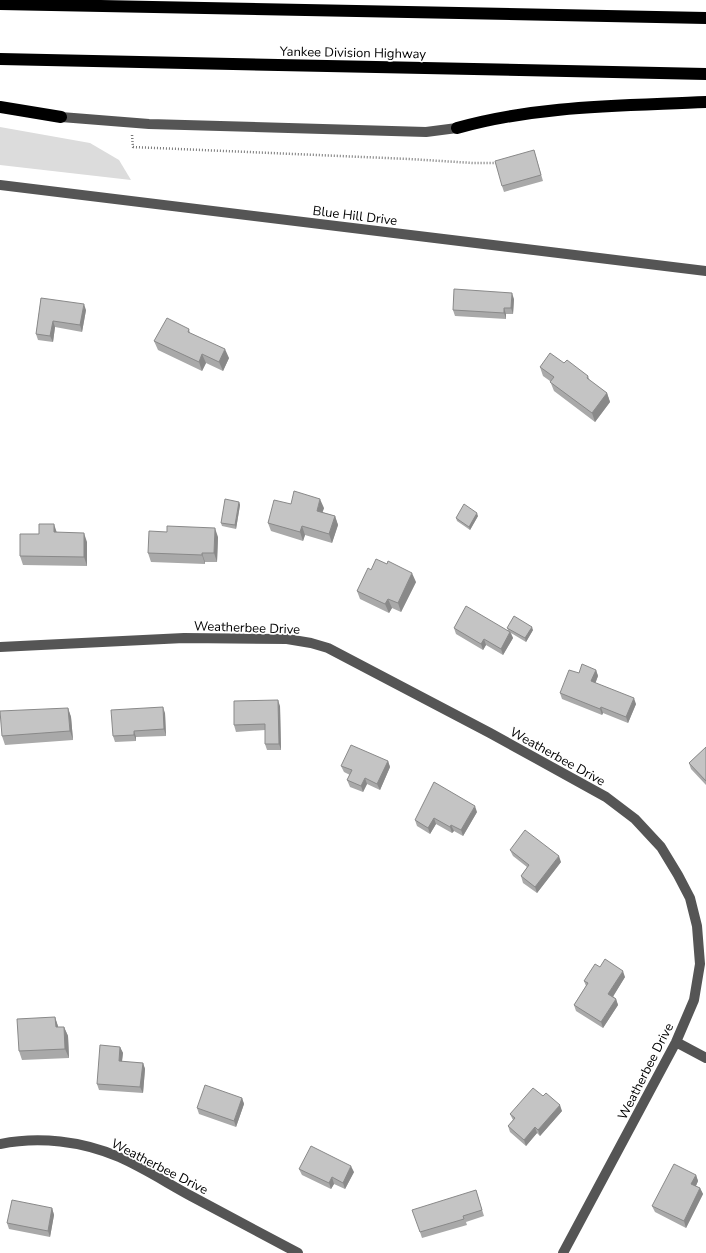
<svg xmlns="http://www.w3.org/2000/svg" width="706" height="1253" font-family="'Nunito Sans',sans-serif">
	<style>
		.green { fill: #dcdcdc }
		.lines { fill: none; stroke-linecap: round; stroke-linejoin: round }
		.path { stroke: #777; stroke-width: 2.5; stroke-dasharray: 1 2; stroke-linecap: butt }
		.minor { stroke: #555; stroke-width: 10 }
		.highway { stroke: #000; stroke-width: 12 }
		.wall { fill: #a9a9a9 }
		.shaded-wall { fill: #898989 }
		.building { fill: #c4c4c4; stroke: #898989 }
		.labels { text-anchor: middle; stroke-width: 3.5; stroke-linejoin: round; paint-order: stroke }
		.street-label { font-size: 13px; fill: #000; stroke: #fff }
	</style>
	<rect width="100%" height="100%" fill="#fff"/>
	<!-- green -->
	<path class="green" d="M0,127l90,16 29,17 12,20 -131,-15z"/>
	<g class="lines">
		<!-- path -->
		<path class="path" d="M132,135l1,12 276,12 64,4h25"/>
		<!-- minor -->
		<path class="minor" d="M61,117l88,7 277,8 31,-4
			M0,185l706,86
			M0,647l184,-9 103,1 24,4 17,5 162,85 116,64 29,22 26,28 17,28 12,23 7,28 3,38 -6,36 -18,42 -113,211
			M676,1042l30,16
			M0,1144c39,-8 82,-3 119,13 25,11 48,26 72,39 35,19 71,38 107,57"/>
		<!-- highway -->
		<path class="highway" d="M0,4l706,14
			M0,59l706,15
			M0,107l61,10
			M457,128c82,-23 165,-22 249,-26"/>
	</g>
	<!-- wall -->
	<path class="wall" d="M534,150l9,31 -39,11 -2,-6z
		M41,298l45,12 -4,22 -27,-5 -2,15 -15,-2 -2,-6z
		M514,299l-1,15h-7v5l-51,-3 -2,-6z
		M189,329l1,4 39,25 -6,13 -17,-8 -4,8 -44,-21 -4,-9z
		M564,363l24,13 2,5 17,12 3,9 -15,20 -41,-31 -4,-10 -7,-5 -3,-9z
		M239,502l1,3 -4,24 -14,-3 -1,-3z
		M291,504l33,4 -2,4 13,4 3,9 -6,18 -27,-8 -2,6 -32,-10 -3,-8z
		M478,516l-8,14 -13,-9 -1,-3z
		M57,532l30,10v24l-64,-1 -3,-9 19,-22z
		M218,537l-1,25h-12v2l-54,-2 -3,-9z
		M371,570l45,12 -15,30 -9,-4 -3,5 -29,-14 -3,-8z
		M454,628l54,2 -1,-2 26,2 -7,12 -15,-9 2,5 -10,17 -17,-10 -3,5 -27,-16z
		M596,670l2,6 -3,7 41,21 -8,19 -25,-10 -1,2 -40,-16 -2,-6 19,-20z
		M280,706l1,44h-14l-2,-6v-14l-29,2 -2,-7z
		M68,708l3,9 2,23 -68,5 -3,-9z
		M165,713l1,23 -30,1v4l-21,1 -2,-6z
		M706,747v38l-15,-16 -2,-6z
		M388,761l2,6 -10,23 -13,-6 -4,8 -13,-5 -3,-7 3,-5 -6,-3 -3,-6z
		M477,812l-14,24 -9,-5 -2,2 -16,-9 -6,10 -13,-8 -2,-6z
		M510,850l51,12 -24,31 -14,-10 -2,-7 6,-9 -14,-11z
		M600,967l25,10 -12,19 3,3 2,6 -15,23 -27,-17 -2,-6 12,-19 -2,-5z
		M55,1017l3,10h6l4,9 1,22 -47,2 -3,-9z
		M120,1047l3,6 -1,9 21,1 2,6 -2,24 -44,-3 -2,-6z
		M543,1096l19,15 -22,25 -3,-3 -11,13 -16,-14 -2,-6 5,-6 -3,-6z
		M242,1098l2,6 -8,23 -37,-13 -2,-6z
		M299,1169l55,3 -9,17 -11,-5 -3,5 -29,-14z
		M696,1175l2,6 -2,5 4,2 3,6 -17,34 -31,-16 -3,-6z
		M476,1190l8,26 -18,6 1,3 -45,13 -2,-6z
		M52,1208l2,7 -4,22 -41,-8 -2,-6z"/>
	<!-- shaded-wall -->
	<path class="shaded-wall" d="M512,293l2,6 -1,15 -2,-6z
		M84,304l2,6 -4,22 -2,-7z
		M504,308l2,6v5l-2,-6z
		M53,321l2,6 -2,15 -3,-6z
		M225,349l4,9 -6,13 -4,-9z
		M202,354l4,9 -4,8 -3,-9z
		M607,393l3,9 -15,20 -3,-9z
		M320,499l4,9 -4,12 -3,-9z
		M239,502l1,3 -4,24 -1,-4z
		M477,513l1,3 -8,14 -1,-3z
		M335,516l3,9 -6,18 -3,-9z
		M54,524l3,9 -3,-1z
		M302,526l3,9 -2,6 -3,-9z
		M215,528l3,9 -1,25 -3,-9z
		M84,533l3,9v24l-3,-9z
		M202,553l3,9v2l-3,-9z
		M412,573l4,9 -15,30 -3,-9z
		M388,599l4,9 -3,5 -4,-9z
		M532,627l1,3 -7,12 -1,-4z
		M510,632l3,6 -10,17 -2,-6z
		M484,639l2,6 -3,5 -2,-6z
		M596,670l2,6 -4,11 -3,-6z
		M634,698l2,6 -8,19 -2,-6z
		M278,700l2,6 1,44 -2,-6z
		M163,707l2,6 1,23 -2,-7z
		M601,707l2,6 -1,2 -2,-6z
		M68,708l3,9 2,23 -3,-9z
		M134,731l2,6v4l-2,-6z
		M388,761l2,6 -10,23 -3,-6z
		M365,778l2,6 -4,8 -2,-6z
		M475,806l2,6 -14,24 -2,-6z
		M434,818l2,6 -6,10 -2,-6z
		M451,825l3,6 -2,2 -2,-6z
		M559,856l2,6 -24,31 -2,-6z
		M623,971l2,6 -14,23 -3,-6z
		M616,999l2,6 -15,23 -2,-6z
		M55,1017l3,9 1,10 -3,-9z
		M64,1027l4,9 1,22 -4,-9z
		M120,1047l3,6 -2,14 -2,-6z
		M143,1063l2,6 -2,24 -3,-6z
		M242,1098l2,6 -8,23 -2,-6z
		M560,1105l2,6 -22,25 -2,-6z
		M535,1127l2,6 -11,13 -2,-6z
		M351,1166l3,6 -9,17 -2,-6z
		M696,1175l2,6 -4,9 -3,-6z
		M332,1177l2,7 -3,5 -2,-6z
		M700,1188l3,6 -17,34 -2,-7z
		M52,1208l2,7 -4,22 -2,-6z"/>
	<!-- building -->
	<path class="building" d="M534,150l7,25 -39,11 -7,-25z
		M454,289l58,4 -1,15h-7v5l-51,-3z
		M41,298l43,6 -4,21 -27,-4 -3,15 -14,-2z
		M167,318l22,11 -1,3 37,17 -6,13 -17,-8 -3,8 -45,-21z
		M550,353l14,10 3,-3 21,16 -1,2 20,15 -15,20 -42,-31 4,-5 -14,-10z
		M294,491l26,8 -3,12 18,5 -6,18 -27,-8 -2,6 -32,-9 6,-23 17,4z
		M225,499l14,3 -4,23 -14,-2z
		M464,504l13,9 -8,14 -13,-9z
		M39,524h15v8l30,1v24l-64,-1v-22h19z
		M167,526l48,2 -1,25h-12v2l-54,-2 1,-22 18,1z
		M376,559l11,5 1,-3 24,12 -14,30 -10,-4 -3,5 -28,-13 11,-23 3,2z
		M466,606l44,26 -9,17 -17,-10 -3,5 -27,-16z
		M514,616l18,11 -7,11 -18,-10z
		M582,664l14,6 -5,11 43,17 -8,19 -25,-10 -1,2 -40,-16 9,-23 10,3z
		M278,700l1,44h-14v-20l-31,1v-24z
		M163,707l1,22 -30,2v4l-21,1 -2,-26z
		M68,708l2,23 -68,5 -2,-25z
		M351,745l37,16 -11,23 -12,-6 -4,8 -14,-6 5,-10 -11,-4z
		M706,747v34l-17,-18z
		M434,782l41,24 -14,24 -10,-5 -1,2 -16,-9 -6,10 -13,-8z
		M525,830l34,26 -24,31 -14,-11 8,-11 -19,-15z
		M605,959l18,12 -15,23 8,5 -15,23 -27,-17 14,-22 -4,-2 11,-17 5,3z
		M55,1017l1,10h8l1,22 -46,2 -2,-32z
		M100,1045l20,2 -1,14 24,2 -3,24 -43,-3z
		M205,1085l37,13 -8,23 -37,-13z
		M533,1088l10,8 3,-3 14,12 -22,25 -3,-3 -11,13 -16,-14 7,-8 -5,-4z
		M311,1146l40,20 -8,17 -11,-6 -3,6 -30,-14z
		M674,1164l22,11 -5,9 9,4 -16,33 -32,-15z
		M476,1190l6,20 -19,6 1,3 -44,13 -8,-22z
		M12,1200l40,8 -4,23 -41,-8z"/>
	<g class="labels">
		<!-- street labels -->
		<g class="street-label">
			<text transform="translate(353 52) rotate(1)" y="5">Yankee Division Highway</text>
			<text transform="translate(355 215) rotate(7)" y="5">Blue Hill Drive</text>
			<text transform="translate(247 627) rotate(2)" y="5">Weatherbee Drive</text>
			<text transform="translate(558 756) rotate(29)" y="5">Weatherbee Drive</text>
			<text transform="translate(645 1071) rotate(-63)" y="5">Weatherbee Drive</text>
			<text transform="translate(160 1166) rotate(27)" y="5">Weatherbee Drive</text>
		</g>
	</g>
</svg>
